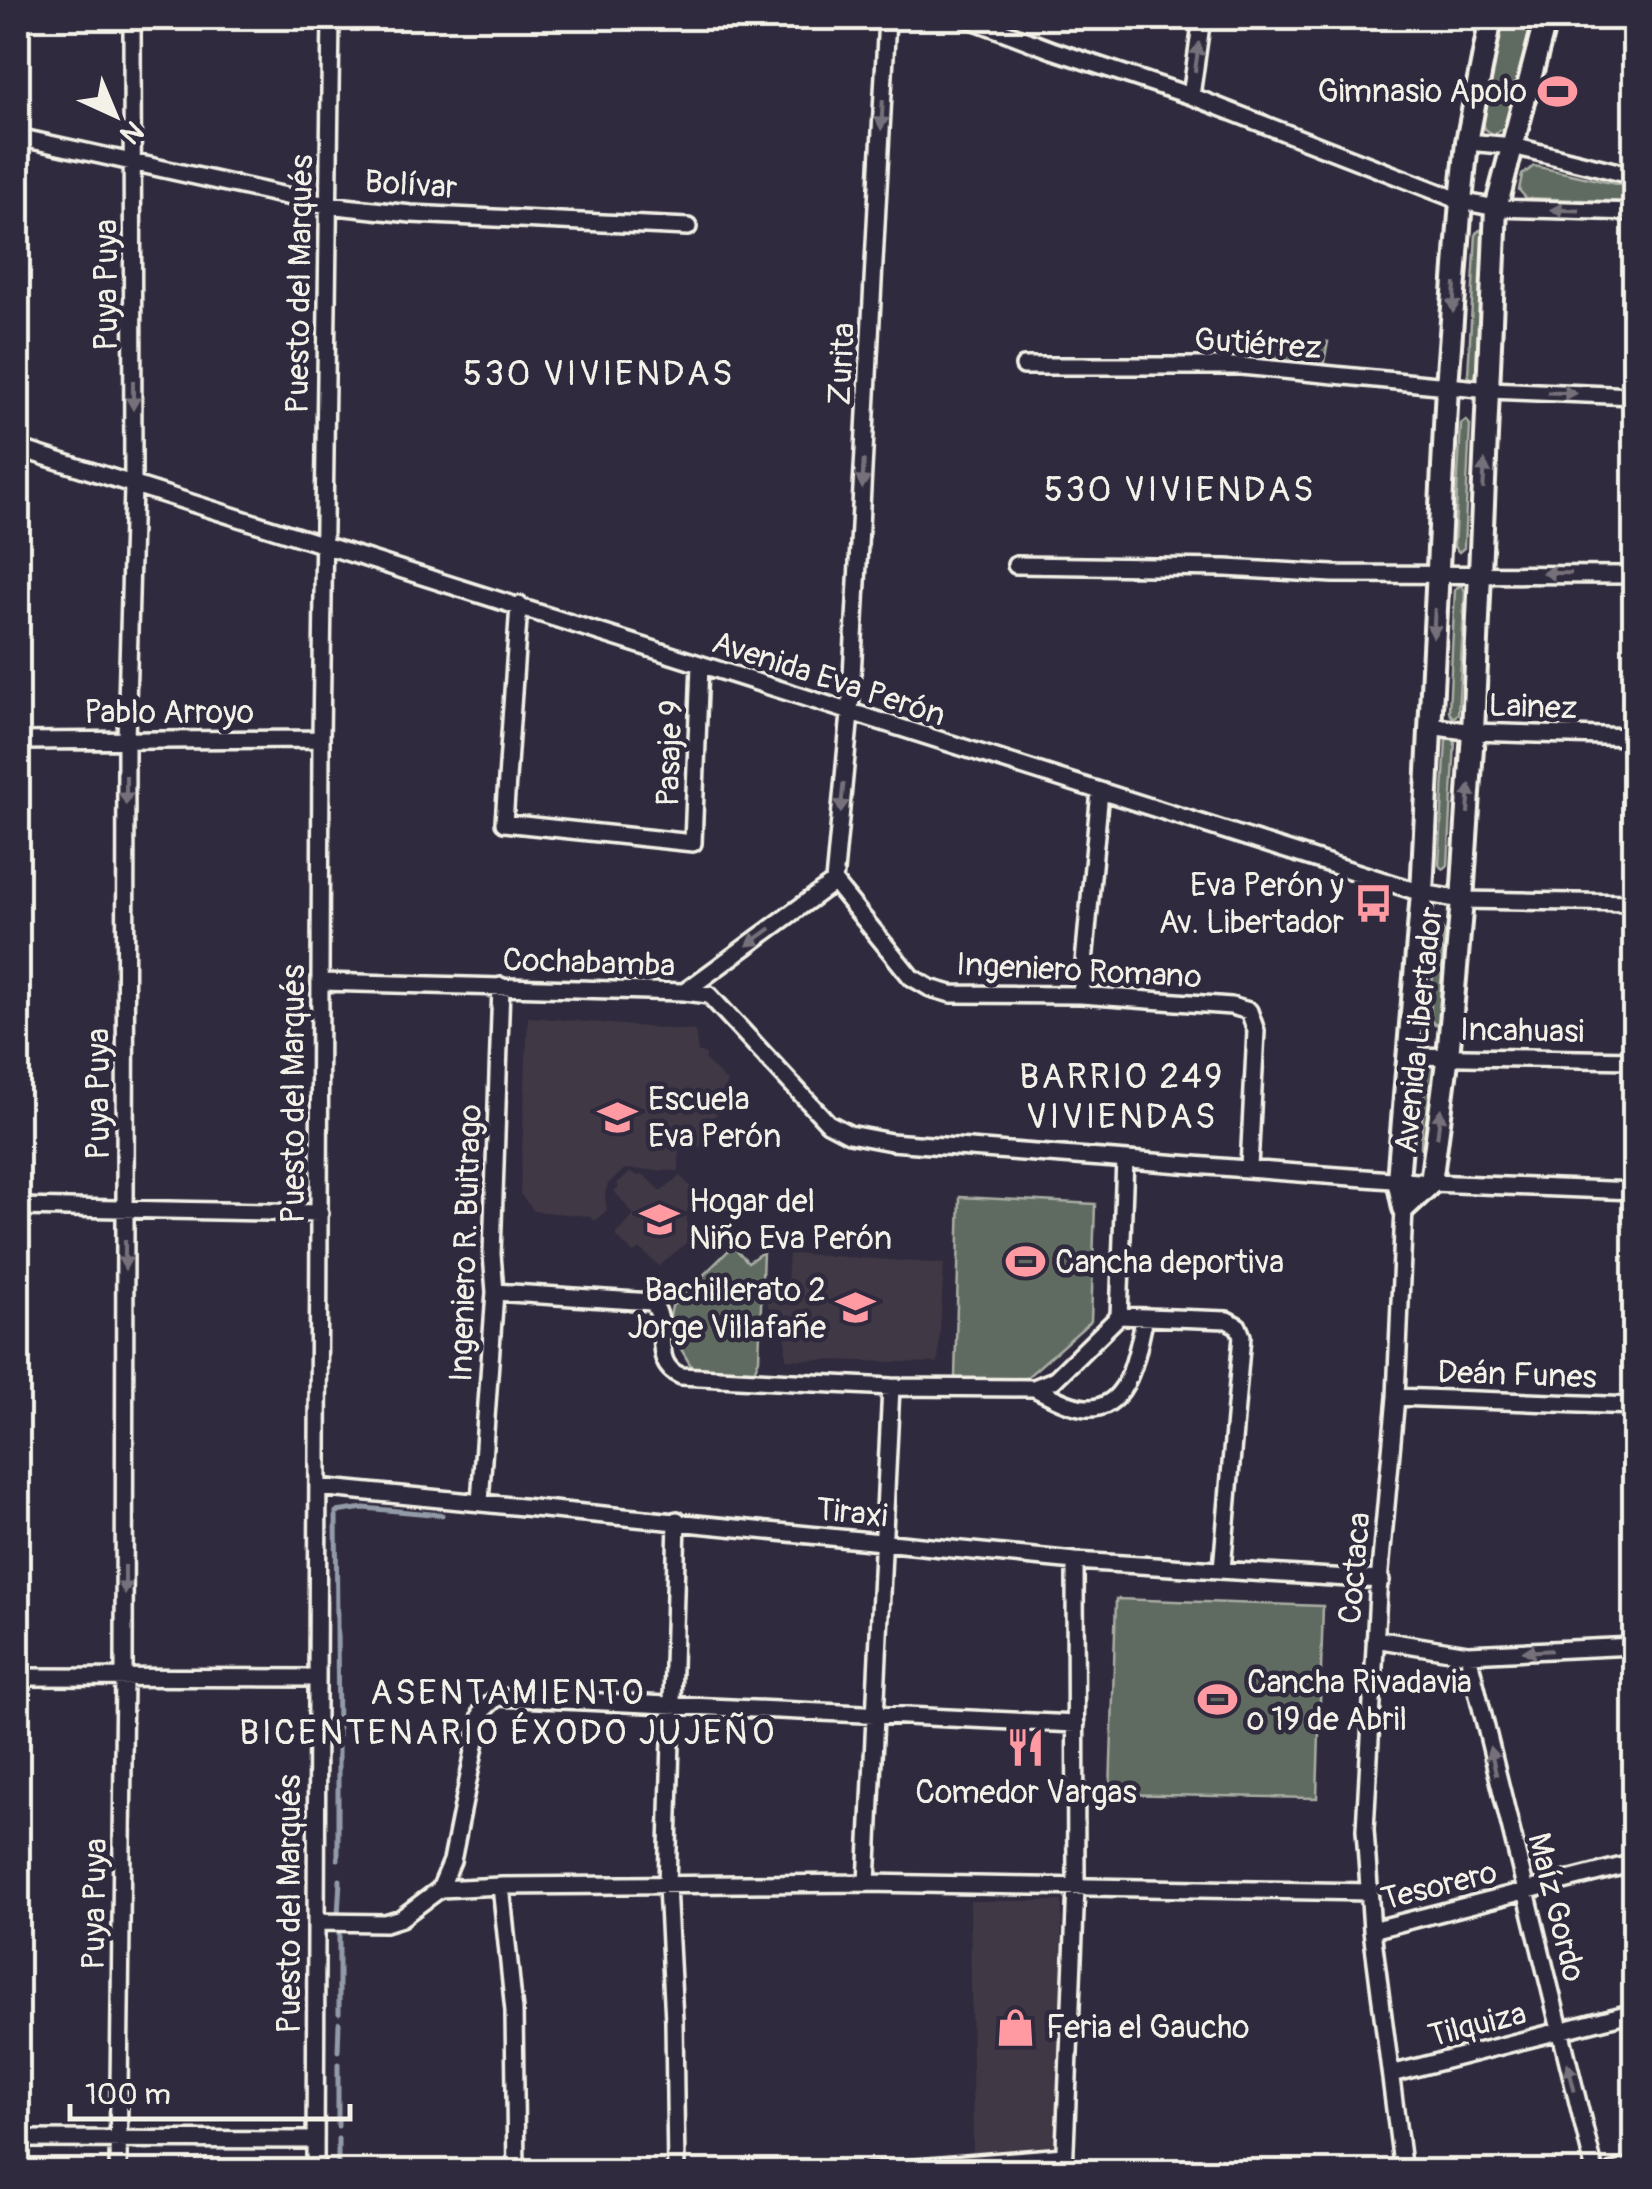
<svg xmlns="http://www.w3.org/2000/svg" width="1652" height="2189" font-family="Pangolin,sans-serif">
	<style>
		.built { fill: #413845 }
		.green { fill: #5e6a60; stroke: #a9aea4; stroke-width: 2.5 }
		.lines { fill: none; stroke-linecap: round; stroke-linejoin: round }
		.stream { stroke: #939ba8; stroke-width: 5 }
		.minor-casing { stroke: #f4f1e8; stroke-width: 22 }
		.tertiary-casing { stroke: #f4f1e8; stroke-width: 28 }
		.minor { stroke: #2f2a3d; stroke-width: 15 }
		.tertiary { stroke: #2f2a3d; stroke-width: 20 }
		.oneway { fill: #747079 }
		.labels { text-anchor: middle; stroke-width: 9; stroke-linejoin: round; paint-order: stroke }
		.poi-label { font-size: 32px; fill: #f4f1e8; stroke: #2f2a3d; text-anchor: start }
		.street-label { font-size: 32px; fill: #f4f1e8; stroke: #2f2a3d }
		.neighbourhood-label { font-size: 35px; letter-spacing: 2.5px; fill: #f4f1e8; stroke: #2f2a3d }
	</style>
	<rect width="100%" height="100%" fill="#2f2a3d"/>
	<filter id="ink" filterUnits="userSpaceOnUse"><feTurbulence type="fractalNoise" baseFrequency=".01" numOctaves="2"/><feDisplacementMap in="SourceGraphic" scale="20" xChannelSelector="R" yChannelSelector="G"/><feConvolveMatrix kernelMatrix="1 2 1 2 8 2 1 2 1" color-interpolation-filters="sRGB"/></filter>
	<g filter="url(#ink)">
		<!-- built -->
		<path class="built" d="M528,1017l167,14 3,21 8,2 -1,6 22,22 -3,26 -22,18 -1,21 -22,-2v26l-54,-2 -17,15 -3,10 2,16 -12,11 -7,-5 -54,-5 -14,-17z
			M631,1172l7,4 5,-2 18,17 19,-15 18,19 -11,14v14l10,11 -38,32 -19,-17 -7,4 -18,-18 19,-20 -20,-24 5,-4 -2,-4z
			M789,1253l155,11 -6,99 -152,-4 -1,-43 -14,-5 -6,-12 5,-12 17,-4z
			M970,1901h92l-3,251 -86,2z"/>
		<!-- green -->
		<path class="green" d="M1498,18h35l-28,110 -12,6 -8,-5 -3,-10z
			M1534,166l100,22v14l-108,-4 -7,-8 3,-15z
			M1480,230l3,4 -7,142 -4,3 -4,-4 8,-142z
			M1250,337l78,5 -5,25 -73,-7z
			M1466,420l4,5 -6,123 -5,4 -5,-5 7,-123z
			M1461,585l4,6 -7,123 -5,4 -4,-6 6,-123z
			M1451,736l4,6 -7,123 -4,4 -5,-4 7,-125z
			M1436,927h5l3,5 -5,89 -4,4 -5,-6z
			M1425,1058l9,1 -4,89 -4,4 -5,-5z
			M960,1197l135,7 -4,117 -66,58 -70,-1z
			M733,1246l15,16 15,-10 -4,107 -7,17 -58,-5 -26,-44 4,-21z
			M1116,1599l207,7 -6,192 -207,-4z"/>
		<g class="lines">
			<!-- stream -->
			<path class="stream" d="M338,1737l-2,-225 28,-4 78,7
				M338,1746v113
				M338,1915l2,-35
				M339,2013v-82
				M338,2051l1,-28
				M338,2126v-62
				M338,2172v-33"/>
			<defs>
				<path id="minor" d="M967,18l85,32 139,46 270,105 35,7 138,4
					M1191,96l11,-78
					M18,137l309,68 84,9 277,13
					M1467,142l46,4 121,30
					M1024,366h217l248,24 145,6
					M18,448l1404,445 40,7 172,3
					M1016,565l210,3 107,6 301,1
					M519,605l-15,218 189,20 7,-178
					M1430,726l43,6 161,5
					M18,741l303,-2
					M834,882l16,-168 37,-696
					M834,882l77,95 19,11 21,6 130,1 150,11 18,5 7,20 -7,136
					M322,982l362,10 25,3 119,128 21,11 42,8 540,41 203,8
					M684,992l150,-110
					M1081,995l19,-204
					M1409,1056l225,4
					M18,1207l302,6
					M495,1292l157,10c19,22 -3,62 29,74l210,11 143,1 20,-8 65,-64 108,4 11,6 4,10 -20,233
					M1119,1316l6,-156
					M1034,1388c15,7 35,19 52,20 45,3 51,-59 59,-91
					M1396,1397l238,9
					M318,1487l757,74 306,19
					M480,1502l15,-210 -3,-38 9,-268
					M1375,1639l93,15 166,-8
					M1468,1654l127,518
					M18,1677l299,1
					M867,1883l24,-496
					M501,1886l13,125 2,161
					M440,1889l12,-28 30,-150 15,-14 579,27
					M317,1922l68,1 16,-5 39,-29 61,-3 366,-3 502,9
					M1372,1930l262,-67
					M1391,2074l243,-62
					M18,2139l296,1
					M118,2172l6,-494 2,-938 7,-253 -1,-469
					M315,2172l6,-1433 10,-721
					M676,2172l-2,-152 -7,-134 10,-366
					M868,2172l196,-16
					M1064,2172l12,-285 -1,-326
					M1403,2172l-31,-242 -7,-100 13,-237 18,-196 8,-189
					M1612,2172l22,-7"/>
				<path id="tertiary" d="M1404,1208l27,-25 18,-137 13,-146 11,-168 23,-524 50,-190
					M1404,1208l-6,-28 24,-287 25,-507 14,-185 6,-59 24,-124"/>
			</defs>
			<!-- minor casing -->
			<use href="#minor" class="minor-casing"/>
			<!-- tertiary casing -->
			<use href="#tertiary" class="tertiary-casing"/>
			<!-- minor -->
			<use href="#minor" class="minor"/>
			<!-- tertiary -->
			<use href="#tertiary" class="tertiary"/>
		</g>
		<!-- one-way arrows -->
		<defs><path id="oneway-solid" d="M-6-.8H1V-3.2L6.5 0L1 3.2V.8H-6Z" transform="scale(2.5)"/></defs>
		<g class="oneway">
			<use href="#oneway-solid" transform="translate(1197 57) rotate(-82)"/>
			<use href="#oneway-solid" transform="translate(882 115) rotate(93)"/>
			<use href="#oneway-solid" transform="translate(1565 210) rotate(-178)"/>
			<use href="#oneway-solid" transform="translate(1454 298) rotate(94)"/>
			<use href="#oneway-solid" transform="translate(1562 393) rotate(2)"/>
			<use href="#oneway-solid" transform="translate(133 395) rotate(90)"/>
			<use href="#oneway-solid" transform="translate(863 474) rotate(93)"/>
			<use href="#oneway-solid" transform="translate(1484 475) rotate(-87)"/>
			<use href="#oneway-solid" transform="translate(1557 573) rotate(-179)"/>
			<use href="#oneway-solid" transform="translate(1434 623) rotate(93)"/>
			<use href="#oneway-solid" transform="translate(126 790) rotate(90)"/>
			<use href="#oneway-solid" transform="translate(842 798) rotate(96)"/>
			<use href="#oneway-solid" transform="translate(1469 799) rotate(-86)"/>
			<use href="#oneway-solid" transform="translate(759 937) rotate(144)"/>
			<use href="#oneway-solid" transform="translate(1439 1123) rotate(-83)"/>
			<use href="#oneway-solid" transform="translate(125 1255) rotate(90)"/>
			<use href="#oneway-solid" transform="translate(125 1580) rotate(90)"/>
			<use href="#oneway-solid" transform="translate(1537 1651) rotate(177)"/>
			<use href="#oneway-solid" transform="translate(1493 1761) rotate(-103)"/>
			<use href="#oneway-solid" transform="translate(1571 2077) rotate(-104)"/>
		</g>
	</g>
	<!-- icons -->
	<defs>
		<symbol id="stadium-bare" viewBox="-9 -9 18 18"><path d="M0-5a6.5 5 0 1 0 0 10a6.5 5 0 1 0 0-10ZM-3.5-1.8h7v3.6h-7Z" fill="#ff9aa2" stroke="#2f2a3d" stroke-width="2.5" paint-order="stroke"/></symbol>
		<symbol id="bus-bare" viewBox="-9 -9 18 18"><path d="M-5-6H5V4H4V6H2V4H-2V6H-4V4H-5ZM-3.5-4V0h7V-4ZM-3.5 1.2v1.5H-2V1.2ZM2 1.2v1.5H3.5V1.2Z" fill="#ff9aa2" stroke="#2f2a3d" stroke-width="2.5" paint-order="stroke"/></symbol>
		<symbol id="school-bare" viewBox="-9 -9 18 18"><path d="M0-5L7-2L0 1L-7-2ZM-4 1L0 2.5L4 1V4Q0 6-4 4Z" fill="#ff9aa2" stroke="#2f2a3d" stroke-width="2.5" paint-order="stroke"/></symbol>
		<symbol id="restaurant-bare" viewBox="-9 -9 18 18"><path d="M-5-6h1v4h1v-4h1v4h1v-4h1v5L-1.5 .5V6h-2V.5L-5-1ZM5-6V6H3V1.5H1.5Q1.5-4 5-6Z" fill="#ff9aa2" stroke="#2f2a3d" stroke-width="2.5" paint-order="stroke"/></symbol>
		<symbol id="shop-bare" viewBox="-9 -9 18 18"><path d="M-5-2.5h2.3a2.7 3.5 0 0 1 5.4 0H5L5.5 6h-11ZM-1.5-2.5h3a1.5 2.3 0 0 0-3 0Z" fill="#ff9aa2" stroke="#2f2a3d" stroke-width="2.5" paint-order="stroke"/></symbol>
	</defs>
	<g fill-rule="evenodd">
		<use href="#stadium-bare" x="1530" y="64" width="55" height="55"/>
		<use href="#bus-bare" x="1346" y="876" width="55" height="55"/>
		<use href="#school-bare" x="590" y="1090" width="55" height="55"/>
		<use href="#school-bare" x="632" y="1192" width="55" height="55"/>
		<use href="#stadium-bare" x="998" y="1234" width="55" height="55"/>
		<use href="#school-bare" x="828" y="1280" width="55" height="55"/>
		<use href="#stadium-bare" x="1190" y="1672" width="55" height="55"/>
		<use href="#restaurant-bare" x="998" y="1720" width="55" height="55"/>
		<use href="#shop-bare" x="988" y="2000" width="55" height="55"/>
	</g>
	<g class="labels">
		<!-- poi labels -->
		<g class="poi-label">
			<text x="1527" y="102" text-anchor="end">Gimnasio Apolo</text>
			<text x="1344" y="896" text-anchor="end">Eva Perón y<tspan x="1344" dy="37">Av. Libertador</tspan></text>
			<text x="648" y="1110">Escuela<tspan x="648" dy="37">Eva Perón</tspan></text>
			<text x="689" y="1212">Hogar del<tspan x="689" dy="37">Niño Eva Perón</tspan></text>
			<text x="1055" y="1273">Cancha deportiva</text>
			<text x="826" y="1301" text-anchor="end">Bachillerato 2<tspan x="826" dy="37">Jorge Villafañe</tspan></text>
			<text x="1247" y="1693">Cancha Rivadavia<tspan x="1247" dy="37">o 19 de Abril</tspan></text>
			<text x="1026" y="1803" text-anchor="middle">Comedor Vargas</text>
			<text x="1046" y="2038">Feria el Gaucho</text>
		</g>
		<!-- street labels -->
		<g class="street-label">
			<text transform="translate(411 184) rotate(4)" y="11">Bolívar</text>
			<text transform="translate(299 284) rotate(-89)" y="11">Puesto del Marqués</text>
			<text transform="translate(106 285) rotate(-90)" y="11">Puya Puya</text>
			<text transform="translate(1258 343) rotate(4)" y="11">Gutiérrez</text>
			<text transform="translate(841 364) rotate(-87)" y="11">Zurita</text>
			<text transform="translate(829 678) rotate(18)" y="11">Avenida Eva Perón</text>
			<text transform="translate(1533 706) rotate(2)" y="11">Lainez</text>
			<text x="169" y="723">Pablo Arroyo</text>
			<text transform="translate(669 753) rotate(-88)" y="11">Pasaje 9</text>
			<text transform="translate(589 962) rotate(2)" y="11">Cochabamba</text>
			<text transform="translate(1079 970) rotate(3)" y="11">Ingeniero Romano</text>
			<text transform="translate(1418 1030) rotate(-84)" y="11">Avenida Libertador</text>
			<text transform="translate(1522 1030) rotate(1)" y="11">Incahuasi</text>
			<text transform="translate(98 1094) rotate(-90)" y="11">Puya Puya</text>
			<text transform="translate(293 1094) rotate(-90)" y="11">Puesto del Marqués</text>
			<text transform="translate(465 1243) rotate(-88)" y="11">Ingeniero R. Buitrago</text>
			<text transform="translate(1517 1374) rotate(2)" y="11">Deán Funes</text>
			<text transform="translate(852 1512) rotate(6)" y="11">Tiraxi</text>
			<text transform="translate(1354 1568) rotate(-85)" y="11">Coctaca</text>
			<text transform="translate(1439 1885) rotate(-14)" y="11">Tesorero</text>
			<text transform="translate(94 1904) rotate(-89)" y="11">Puya Puya</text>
			<text transform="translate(289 1904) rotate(-90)" y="11">Puesto del Marqués</text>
			<text transform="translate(1557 1907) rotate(76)" y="11">Maíz Gordo</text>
			<text transform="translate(1477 2024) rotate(-14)" y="11">Tilquiza</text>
		</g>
		<!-- neighbourhood labels -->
		<g class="neighbourhood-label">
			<text x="599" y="385">530 VIVIENDAS</text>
			<text x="1180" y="501">530 VIVIENDAS</text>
			<text x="1122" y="1088">BARRIO 249<tspan x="1122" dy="40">VIVIENDAS</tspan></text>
			<text x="508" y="1704">ASENTAMIENTO<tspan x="508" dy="40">BICENTENARIO ÉXODO JUJEÑO</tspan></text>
		</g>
	</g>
	<!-- margin -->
	<rect width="1652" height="2189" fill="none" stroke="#2f2a3d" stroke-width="60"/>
	<rect x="30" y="30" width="1592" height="2129" fill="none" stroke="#f4f1e8" stroke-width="4" filter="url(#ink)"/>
	<!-- north arrow -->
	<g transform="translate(115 115) rotate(136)" stroke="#2f2a3d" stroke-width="8" paint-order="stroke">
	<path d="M0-8L18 38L0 25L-18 38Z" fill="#f4f1e8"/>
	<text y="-15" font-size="28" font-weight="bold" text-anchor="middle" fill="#f4f1e8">N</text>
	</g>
	<!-- scale -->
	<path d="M70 2104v15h280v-15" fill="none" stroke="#f4f1e8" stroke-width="5"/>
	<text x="85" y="2104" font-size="30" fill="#f4f1e8" stroke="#2f2a3d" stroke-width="8" paint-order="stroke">100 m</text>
</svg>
